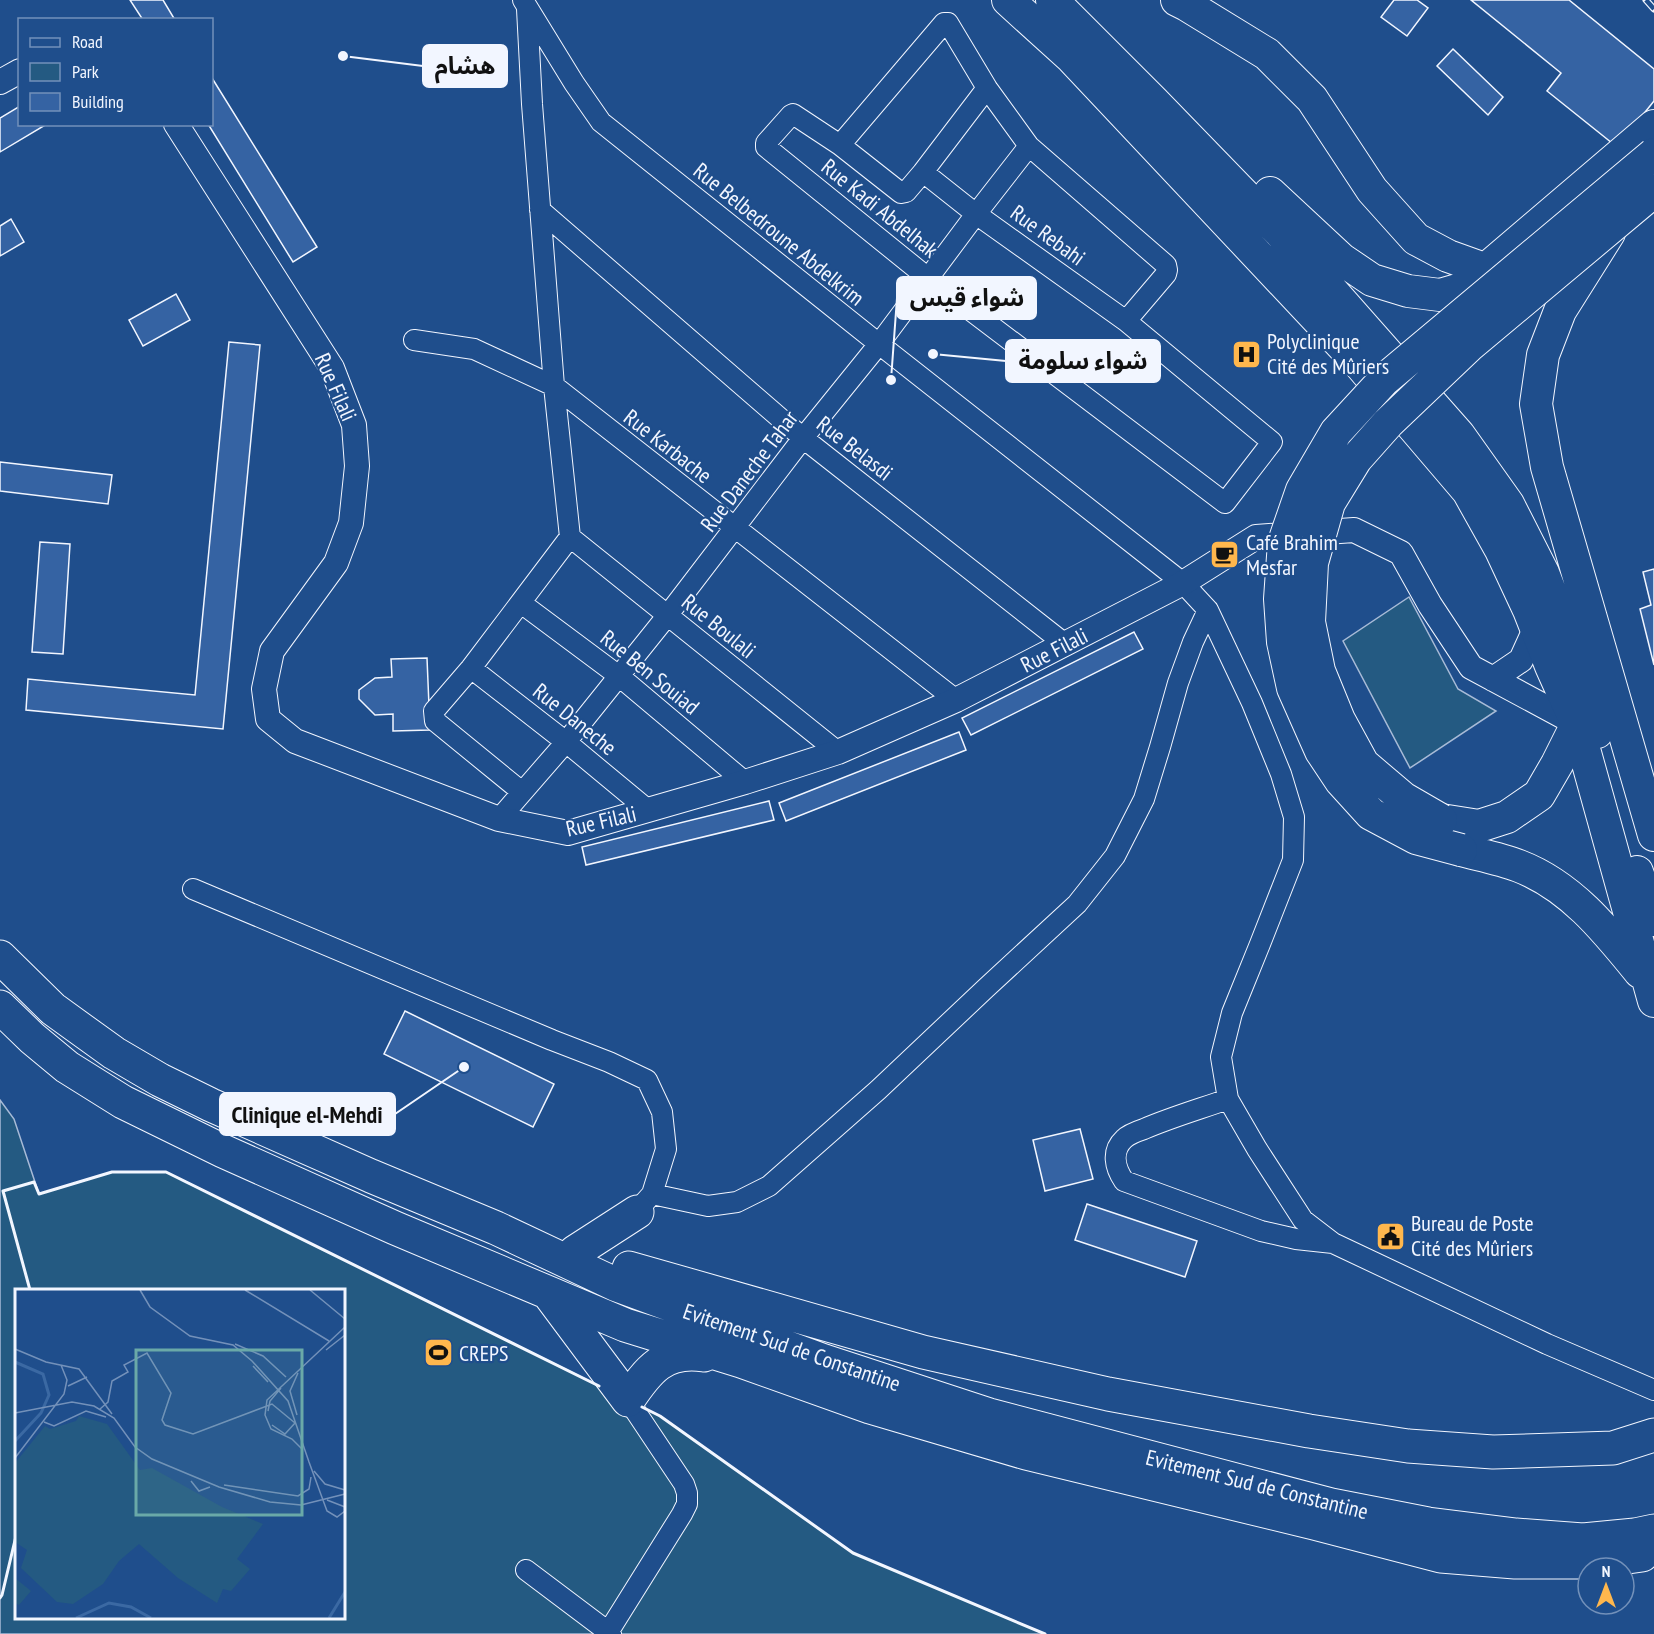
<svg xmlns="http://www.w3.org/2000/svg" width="1654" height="1634" font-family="'PT Sans Narrow','Noto Sans Arabic',sans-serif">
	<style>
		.green { fill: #245a82; stroke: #a8bbd7; stroke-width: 1.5; fill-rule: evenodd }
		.building { fill: #3563a3; stroke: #f2f6ff; stroke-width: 1.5 }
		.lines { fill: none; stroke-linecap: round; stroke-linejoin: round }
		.minor-casing { stroke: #f2f6ff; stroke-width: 22 }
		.tertiary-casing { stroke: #f2f6ff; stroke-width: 26 }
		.primary-casing { stroke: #f2f6ff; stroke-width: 34 }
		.trunk-casing { stroke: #f2f6ff; stroke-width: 35 }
		.minor { stroke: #1f4e8c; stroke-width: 20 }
		.tertiary { stroke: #1f4e8c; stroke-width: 24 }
		.primary { stroke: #1f4e8c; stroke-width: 32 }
		.trunk { stroke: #1f4e8c; stroke-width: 33 }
		.rail-casing { stroke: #f2f6ff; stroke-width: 7 }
		.rail { stroke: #1f4e8c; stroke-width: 4.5; stroke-dasharray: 14; stroke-linecap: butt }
		.primary-bridge-casing { stroke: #f2f6ff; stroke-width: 34; stroke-linecap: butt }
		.primary-bridge { stroke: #1f4e8c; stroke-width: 32 }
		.wall { stroke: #f2f6ff; stroke-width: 3 }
		.labels { text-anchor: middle; stroke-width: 4.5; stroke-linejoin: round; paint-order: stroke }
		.street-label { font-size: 22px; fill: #f2f6ff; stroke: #1f4e8c }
		.poi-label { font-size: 22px; fill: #f2f6ff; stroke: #1f4e8c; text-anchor: start }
		.inset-river { fill: none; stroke: #3b69a3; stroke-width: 3 }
		.inset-road { fill: none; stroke: #7391ba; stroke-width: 1.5 }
		.view { fill: #6aa9a8; fill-opacity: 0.15; stroke: #6aa9a8; stroke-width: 3 }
		.inset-edge { fill: none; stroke: #f2f6ff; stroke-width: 3 }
		.leader { fill: none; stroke: #f2f6ff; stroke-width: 2 }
		.callout-dot { fill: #f2f6ff; stroke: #1f4e8c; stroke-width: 2 }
		.callout { fill: #f2f6ff; stroke: #f2f6ff; stroke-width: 2 }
		.callout-label { font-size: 24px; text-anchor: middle; font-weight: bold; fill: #111 }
	</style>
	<rect width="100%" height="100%" fill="#1f4e8c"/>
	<!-- green -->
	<path class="green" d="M1409,597l49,92 38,22 -86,57 -67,-127z
		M0,1100l14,19 25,75 73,-22h54l494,244 193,137 192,81h-1045zM16,1290h328v328h-328z"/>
	<!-- building -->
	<path class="building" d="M130,0h33l12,20h-32z
		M1394,0h23l11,8 -21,28 -26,-19z
		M1471,0h98l85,69v32l-37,46 -70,-56 14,-18z
		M1453,49l50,48 -15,18 -51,-49z
		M212,78l105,169 -24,15 -85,-138h4z
		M20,106v18h27l-47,28v-34z
		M11,219l13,23 -24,14v-30z
		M176,294l14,26 -47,26 -14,-26z
		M229,342l31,3 -37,384 -197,-19 2,-31 167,16z
		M0,462l112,13 -4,29 -108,-13z
		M40,542l30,2 -7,110 -31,-2z
		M1654,569v96l-14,-56 11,-4 -8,-33z
		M1134,632l9,17 -172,86 -9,-17z
		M427,658l3,72 -37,1v-17l-18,1 -16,-16v-9l16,-12 17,-1 -1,-18z
		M959,732l7,18 -180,71 -7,-18z
		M769,801l5,19 -188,45 -4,-18z
		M405,1011l149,73 -21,43 -149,-73z
		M1080,1129l13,50 -48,12 -12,-51z
		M1087,1204l110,37 -12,36 -110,-37z"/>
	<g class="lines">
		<defs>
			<path id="minor" d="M523,0l51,83 27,39 278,222 304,239 25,27 44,93 29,71 13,43 -1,43 -33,84 -28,69 -11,44 7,42 29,50 46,71 30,23 214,101 107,46
				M793,114l47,31 61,48 5,-1 17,-20 53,42 150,107 146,121 -47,61 -297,-225 -162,-131v-4l25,-28z
				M840,145l104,-122h4l39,65 42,58 137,119 1,5 -1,4 -40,47
				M923,172l64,-84
				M540,210l263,228 262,206
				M414,340l60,9 80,37 402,314
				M570,537l268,215
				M521,603l98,73 126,106
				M471,668l95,74 82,68
				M522,792l-87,-71 -1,-10 37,-43 99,-131 -16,-151 -22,-282 -5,-95
				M499,819l67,-77 101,-126 136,-178 76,-94 97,-130 53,-68
				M193,889l359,151 57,22 38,18 15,32 4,37 -14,45 -8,9
				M1228,1099c-28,10 -56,18 -84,30 -6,2 -15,5 -20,10 -13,12 -9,29 0,42l137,50 35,8 37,4
				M652,1194l56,12 29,-4 32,-16 109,-96 108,-102 91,-84 38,-48 29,-57 16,-52 18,-64 15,-41 15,-32
				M526,1570l85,64
				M607,1634l75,-120 5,-10v-11l-3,-9 -56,-84"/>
			<path id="tertiary" d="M0,82l20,-11
				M176,124l156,244 22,57 3,41 -6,57 -15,40 -64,88 -8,38 4,30 27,22 204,78 69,14 177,-51 93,-30 118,-52 227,-117 73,-46 98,-7 47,23 29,52 41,62 106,57
				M1493,679l28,-19 15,-33"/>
			<path id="primary" d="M1008,0l64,58 286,304 110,129 33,59 28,60 22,56 26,58 77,277
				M1052,0l102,102 125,129 180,204 49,69 35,69 36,94 18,65
				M1177,0l10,5 80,49 45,45 60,91 44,49 32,17 39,14
				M1270,193l71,66 31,21 36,11 32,4 24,-7 190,-162
				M1609,233l-49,78 -17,44 -7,49 11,63 107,368
				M1441,820l38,6 28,-9 32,-22 18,-31 20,-40
				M1461,850c19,5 40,9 58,16 52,20 87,64 121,106
				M1637,872l17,48"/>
			<path id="trunk" d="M0,957l53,52 61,44 46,27 51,25 160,71 125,52 121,57 207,76 165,54 342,90 97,19 88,11 67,5 52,-5 19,-4
				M0,1007l32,31 35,29 56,35 100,49 172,77 230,97 116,36 129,46 156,46 288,70 127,33 74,6h78l49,-7
				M575,1252l62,-40
				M629,1268l294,84 185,42 201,37 99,15 85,6 120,-4 41,-13
				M549,1294l79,106c20,-30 36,-51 76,-45"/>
		</defs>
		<!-- minor casing -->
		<use href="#minor" class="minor-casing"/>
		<!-- tertiary casing -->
		<use href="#tertiary" class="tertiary-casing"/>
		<!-- primary casing -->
		<use href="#primary" class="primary-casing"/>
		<!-- trunk casing -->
		<use href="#trunk" class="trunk-casing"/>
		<!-- minor -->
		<use href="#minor" class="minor"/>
		<!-- tertiary -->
		<use href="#tertiary" class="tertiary"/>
		<!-- primary -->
		<use href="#primary" class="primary"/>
		<!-- trunk -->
		<use href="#trunk" class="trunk"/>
		<defs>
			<path id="rail" d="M1646,0l8,9"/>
		</defs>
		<!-- rail casing -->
		<use href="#rail" class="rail-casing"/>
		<!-- rail -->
		<use href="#rail" class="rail"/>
		<defs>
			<path id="primary-bridge" d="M1441,820l-38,-22 -40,-34 -24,-44 -20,-49 -10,-49 3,-59 17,-60 27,-44 32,-36 82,-78 184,-154
				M1461,850l-45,-12 -45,-24 -30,-33 -20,-30 -28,-63 -10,-46 -3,-43 4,-57 18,-52 34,-58 48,-52 270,-226"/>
		</defs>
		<!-- primary-bridge casing -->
		<use href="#primary-bridge" class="primary-bridge-casing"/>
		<!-- primary-bridge -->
		<use href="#primary-bridge" class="primary-bridge"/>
		<!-- wall -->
		<path class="wall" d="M30,1290l-27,-99 31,-9 5,12 73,-22h54l433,214
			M642,1407l18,9 193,137 192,81
			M0,1598l2,-3 14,-59"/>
	</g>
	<!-- icons -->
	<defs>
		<symbol id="hospital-square" viewBox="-11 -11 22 22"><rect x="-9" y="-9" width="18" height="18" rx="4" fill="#ffb74d" stroke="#1f4e8c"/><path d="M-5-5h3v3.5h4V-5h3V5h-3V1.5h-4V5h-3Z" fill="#111"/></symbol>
		<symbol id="cafe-square" viewBox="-11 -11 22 22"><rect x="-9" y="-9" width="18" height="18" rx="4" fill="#ffb74d" stroke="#1f4e8c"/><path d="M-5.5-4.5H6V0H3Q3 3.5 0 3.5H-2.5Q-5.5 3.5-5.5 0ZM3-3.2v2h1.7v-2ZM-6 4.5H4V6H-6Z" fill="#111"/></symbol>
		<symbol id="civic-square" viewBox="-11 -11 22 22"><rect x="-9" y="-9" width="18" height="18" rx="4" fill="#ffb74d" stroke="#1f4e8c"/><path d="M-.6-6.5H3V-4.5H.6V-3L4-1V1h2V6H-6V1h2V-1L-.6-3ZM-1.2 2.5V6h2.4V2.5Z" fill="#111"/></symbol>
		<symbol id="stadium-square" viewBox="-11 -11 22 22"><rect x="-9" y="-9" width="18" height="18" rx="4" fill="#ffb74d" stroke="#1f4e8c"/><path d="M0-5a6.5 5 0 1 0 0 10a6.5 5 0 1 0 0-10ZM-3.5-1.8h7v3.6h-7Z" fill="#111"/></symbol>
	</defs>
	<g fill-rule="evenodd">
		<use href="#hospital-square" x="1230" y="338" width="33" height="33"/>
		<use href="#cafe-square" x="1208" y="538" width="33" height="33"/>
		<use href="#civic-square" x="1374" y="1220" width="33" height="33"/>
		<use href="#stadium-square" x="422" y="1336" width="33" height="33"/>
	</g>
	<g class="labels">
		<!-- street labels -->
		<g class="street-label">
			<text transform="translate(880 208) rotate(39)" y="8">Rue Kadi Abdelhak</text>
			<text transform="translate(779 234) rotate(39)" y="8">Rue Belbedroune Abdelkrim</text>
			<text transform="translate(1048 235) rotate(36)" y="8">Rue Rebahi</text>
			<text transform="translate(336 387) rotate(66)" y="8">Rue Filali</text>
			<text transform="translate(668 446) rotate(38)" y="8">Rue Karbache</text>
			<text transform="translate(855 448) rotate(38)" y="8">Rue Belasdi</text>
			<text transform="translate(749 471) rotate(-53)" y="8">Rue Daneche Tahar</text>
			<text transform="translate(719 626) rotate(39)" y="8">Rue Boulali</text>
			<text transform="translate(1054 650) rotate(-27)" y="8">Rue Filali</text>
			<text transform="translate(650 672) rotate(39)" y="8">Rue Ben Souiad</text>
			<text transform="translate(575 719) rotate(39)" y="8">Rue Daneche</text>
			<text transform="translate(601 821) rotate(-13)" y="8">Rue Filali</text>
			<text transform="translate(792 1347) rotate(19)" y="8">Evitement Sud de Constantine</text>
			<text transform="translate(1257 1484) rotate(14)" y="8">Evitement Sud de Constantine</text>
		</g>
		<!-- poi labels -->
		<g class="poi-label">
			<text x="1267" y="349">Polyclinique<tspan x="1267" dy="25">Cité des Mûriers</tspan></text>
			<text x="1246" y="550">Café Brahim<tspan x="1246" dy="25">Mesfar</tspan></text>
			<text x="1411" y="1231">Bureau de Poste<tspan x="1411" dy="25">Cité des Mûriers</tspan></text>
			<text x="459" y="1361">CREPS</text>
		</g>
	</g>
	<!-- overview -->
	<g transform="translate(15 1289)">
		<rect width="330" height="330" fill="#1f4e8c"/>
		<path d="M64,127l28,8 33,46 12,-2 70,39 41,17 -26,35 13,10 -19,22 -8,-2 -6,14 -39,-25 -39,-34 -20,17 -16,23 -30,20 -16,-2 -36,-34 6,-18 -12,-8v-79l30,-37 5,3 26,-8zM0,289l16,13 -12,14 -4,-2z" fill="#245a82"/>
		<path class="inset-river" d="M0,73l28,12 6,21 -8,18 -26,28M61,329l33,-15 22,4 20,11M314,329l16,-26"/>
		<path class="inset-road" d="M125,1l10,17 40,29 43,9 19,16 36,40 21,61M230,1l84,51M295,1l35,29M220,55l28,12 23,21M0,60l31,13 33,7 33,45M311,61l19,-15M238,77l15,16M53,97l19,-9M85,120l8,-7 4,-21 16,-9 -4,-7 23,-12 24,40 -9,27 3,5 28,9 79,-30 23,19M253,122l2,-10 11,-13M0,124l57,-11 22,4 20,12 21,29 17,12 67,28 51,15 31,3 44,-11M282,126l-7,-24 8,-18M29,133l10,4 32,-15 20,6M257,136l13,9 10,-11M287,160l-10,-10 -21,-10 -6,-14 2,-15 78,-73M0,169l49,-64 3,-14 -6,-15M294,173l18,49 10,6 8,-6M299,182l11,13 20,6M176,192l8,10 11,-4M209,196l74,11 11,-7 2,-12M312,211l18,7"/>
		<path class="view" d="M121,61h166v165h-166z"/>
		<rect width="330" height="330" class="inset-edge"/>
	</g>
	<!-- callouts -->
	<path class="leader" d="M343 56L423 66M891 380L897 298M933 354L1006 361M464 1067L395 1114"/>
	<g class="callout-dot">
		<circle cx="343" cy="56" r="6"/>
		<circle cx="891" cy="380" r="6"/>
		<circle cx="933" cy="354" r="6"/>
		<circle cx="464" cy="1067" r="6"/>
	</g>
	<g class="callout">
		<rect x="423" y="45" width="84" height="42" rx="6"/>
		<rect x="897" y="277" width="139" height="42" rx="6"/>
		<rect x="1006" y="340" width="154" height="42" rx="6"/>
		<rect x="220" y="1093" width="175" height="42" rx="6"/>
	</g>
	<g class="callout-label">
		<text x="465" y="74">هشام</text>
		<text x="967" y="306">شواء قيس</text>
		<text x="1083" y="369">شواء سلومة</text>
		<text x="307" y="1123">Clinique el-Mehdi</text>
	</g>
	<!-- legend -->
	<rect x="18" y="18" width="195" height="108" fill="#1f4e8c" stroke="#7391ba" stroke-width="1.5"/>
	<rect x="30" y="38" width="30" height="9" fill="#1f4e8c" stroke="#7391ba" stroke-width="1.5"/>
	<text x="72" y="48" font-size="18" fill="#f2f6ff">Road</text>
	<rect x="30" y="63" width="30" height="18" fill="#245a82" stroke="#7391ba" stroke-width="1.5"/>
	<text x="72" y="78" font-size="18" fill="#f2f6ff">Park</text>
	<rect x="30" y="93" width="30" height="18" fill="#3563a3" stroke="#7391ba" stroke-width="1.5"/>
	<text x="72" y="108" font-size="18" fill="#f2f6ff">Building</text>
	<!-- north arrow -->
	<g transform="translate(1606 1586)"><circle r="28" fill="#1f4e8c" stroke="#7391ba" stroke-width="1.5"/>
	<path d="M0-4.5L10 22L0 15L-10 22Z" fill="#ffb74d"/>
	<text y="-9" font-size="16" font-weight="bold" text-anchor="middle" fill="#f2f6ff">N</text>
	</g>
</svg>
